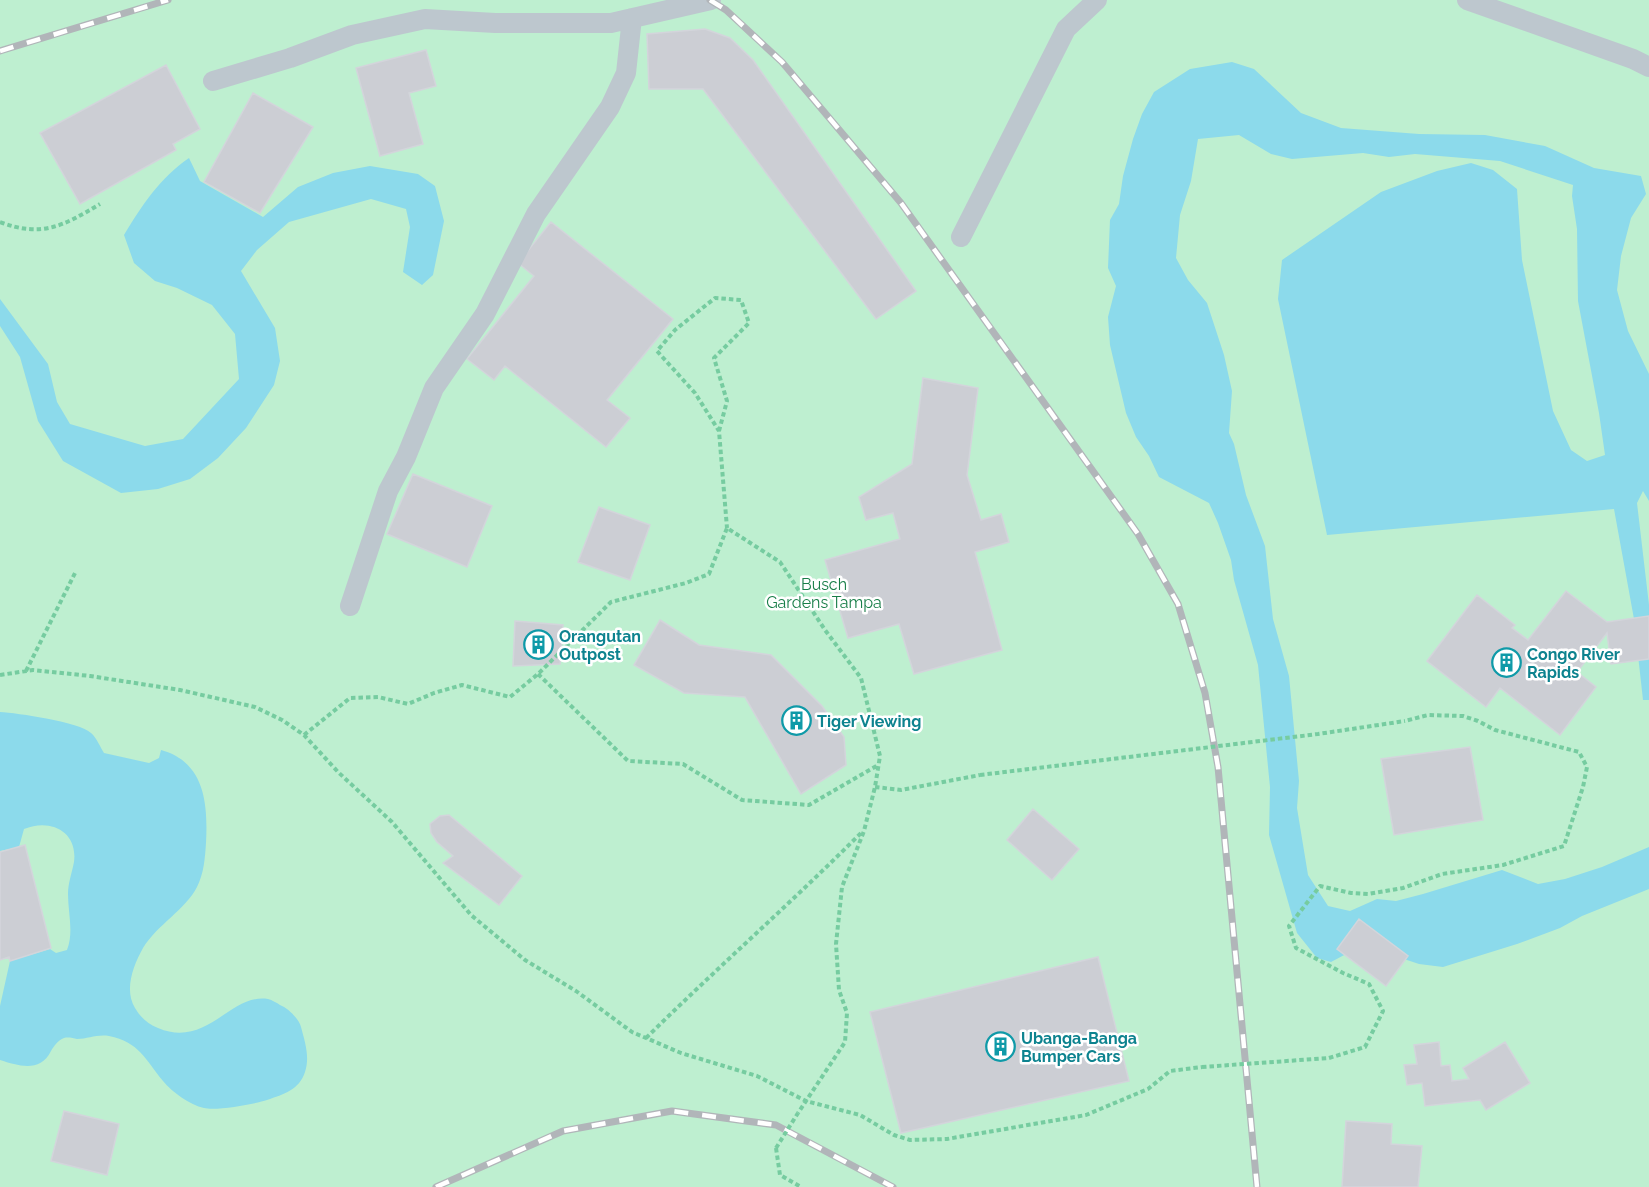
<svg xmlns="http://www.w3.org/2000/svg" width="1649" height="1187" font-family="Raleway,sans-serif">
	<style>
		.green { fill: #beefd0 }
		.water { fill: #8cdaeb }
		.building { fill: #ccced4; stroke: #d3d5db; stroke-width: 1.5 }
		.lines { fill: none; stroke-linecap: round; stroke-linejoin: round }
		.path { stroke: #76cca0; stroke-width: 4; stroke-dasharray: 4.5 3; stroke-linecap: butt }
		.lane { stroke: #bdc7ce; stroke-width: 20 }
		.rail-casing { stroke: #b1b5b9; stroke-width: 7 }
		.rail { stroke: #fff; stroke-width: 4.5; stroke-dasharray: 14; stroke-linecap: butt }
		.path-bridge { stroke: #76cca0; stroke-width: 4; stroke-dasharray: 4.5 3; stroke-linecap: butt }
		.labels { text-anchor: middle; stroke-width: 5; stroke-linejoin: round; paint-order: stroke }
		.park-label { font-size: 16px; fill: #187e48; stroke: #fff }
		.culture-label { font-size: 16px; font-weight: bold; fill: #0d838f; stroke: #fff; text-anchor: start }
	</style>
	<rect width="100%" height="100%" fill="#f2efef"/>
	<!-- green -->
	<path class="green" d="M0,0h1649v1187h-1649z"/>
	<!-- water -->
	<path class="water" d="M1232,62l22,7 47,44 40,15 78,6 66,1 60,11 49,22 47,8 5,18 -15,24 -10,38 -4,34 11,41 21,43v127l-6,-10 -6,12 12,102v95h-6l-9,-81 -20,-110 -287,26 -49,-236 4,-39 99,-68 56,-21 34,-8 22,7 24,19 5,71 31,151 18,39 16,11 18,-6 -6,-42 -21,-112 -1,-72 -5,-33 1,-11 -73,-24 -85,-7 -26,3 -26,-4 -71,6 -21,-5 -32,-19 -41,4 -7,42 -11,34 -4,43 12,22 19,23 17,52 8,36 -3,42 5,11 12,51 19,51 8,73 16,57 10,105 -2,27 11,67 20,31 22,5 27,-12 19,2 27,-7 79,-24 36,14 27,-5 37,-12 47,-20v42l-67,27 -22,12 -43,16 -74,23 -24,-3 -15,-5 -56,-6 -17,9 -14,-4 -20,-25 -28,-98 1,-48 -12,-122 -24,-85 -3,-20 -13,-37 -9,-20 -50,-26 -10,-21 -13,-19 -10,-24 -16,-68 -2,-28 8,-31 -8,-18 2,-48 9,-16 4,-28 10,-37 9,-25 12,-22 36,-23z
		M189,158l11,23 63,36 35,-30 35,-14 37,-7 48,8 17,12 9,35 -11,54 -11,10 -19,-13 7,-45 -4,-18 -35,-10 -82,23 -32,28 -16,21 34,57 5,33 -6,24 -28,43 -28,30 -28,21 -32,10 -37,4 -58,-32 -25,-40 -18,-64 -20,-31v-27l48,65 9,38 13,22 75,22 38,-7 56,-60 -4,-45 -23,-29 -35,-17 -22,-7 -21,-18 -10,-28c18,-30 36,-57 65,-77z
		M0,712c17,1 80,10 91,21 6,5 9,14 13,20l45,10 10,-5 2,-8c44,12 47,54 45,93 -1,15 -2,30 -9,44 -11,22 -40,38 -54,61 -10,18 -19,42 -8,60 6,10 13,16 23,20 49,21 72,-35 110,-29 4,1 9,4 12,6 8,3 19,14 21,22 4,15 9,30 4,45 -6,18 -21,22 -38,28 -12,4 -50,11 -63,8 -14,-3 -32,-16 -41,-27 -18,-22 -24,-39 -54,-45 -12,-2 -21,3 -32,3 -4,-1 -9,-2 -13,-1 -6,2 -10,8 -13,13 -11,22 -32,15 -51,9v-54l10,-45 40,-12 6,4 11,-3c7,-18 1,-37 1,-56 0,-11 4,-21 6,-32 4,-31 -24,-44 -50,-33l-5,18 -19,4z"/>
	<!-- building -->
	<path class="building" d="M705,29l25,9 23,22 163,231 -40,28 -173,-230h-54l-2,-55z
		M426,50l10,36 -27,7 14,51 -43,12 -24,-88z
		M166,65l34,64 -27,15 3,6 -96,54 -40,-71z
		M253,93l60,34 -53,86 -56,-31z
		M551,222l122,97 -66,81 23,18 -24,29 -101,-81 -11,14 -27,-21 67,-83 -16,-13z
		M923,378l55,10 -11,87 14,45 20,-6 8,28 -34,10 27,98 -88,24 -15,-50 -51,14 -23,-78 75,-21 -7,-26 -27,7 -7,-23 53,-33z
		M413,474l79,32 -25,61 -80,-33z
		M599,507l51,18 -20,55 -52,-18z
		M1566,591l41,31 42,-6v43l-38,5 -4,-31 -30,39 19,15 -36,48 -60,-47 -14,19 -59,-46 50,-66 38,30 -3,3 16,12z
		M660,620l39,25 72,10 51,51 22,31 2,28 -45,29 -56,-97 -61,-4 -50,-28z
		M515,621l48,4 -3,39 -47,2z
		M1470,747l13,73 -89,15 -13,-76z
		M1033,809l46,40 -27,31 -45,-40z
		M449,815l73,61 -23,29 -56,-42 10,-7 -16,-14 -6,-9 -1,-9 10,-8z
		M25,845l26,103 -41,13 -1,-4 -9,3v-108z
		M1359,919l49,37 -22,30 -49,-37z
		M1098,957l31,124 -228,52 -31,-121z
		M1439,1042l2,24 9,-1 2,16 17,-2 -6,-11 42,-26 25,41 -44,27 -6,-10 -55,6 -3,-23 -15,2 -3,-20 13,-1 -3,-19z
		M64,1111l55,13 -12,51 -56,-14z
		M1346,1121l46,3 -1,20 31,2 -4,41h-76z"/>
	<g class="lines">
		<!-- path -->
		<path class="path" d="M0,222c42,16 63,4 100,-18
			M719,431l8,-30 -13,-43 35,-35 -8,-23 -26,-2 -40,32 -18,21 38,42 24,38 8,97
			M26,671l50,-100
			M538,674l90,87 55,3 59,36 67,5 69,-40
			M0,675l33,-5 57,6 90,14 75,17 27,13 22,15 34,37 54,50 79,93 54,45 51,31 56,41 49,21 76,23 49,25 54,14 34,20 16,5 37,-1 139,-24 62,-26 22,-18 32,-4
			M304,735l46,-37 28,-1 30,7 26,-11 28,-8 48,12 28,-23 73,-72 75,-19 23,-9 18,-46 53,34 45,68 36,48 19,78 -5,31 -11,44 -22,56 -6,57 3,46 8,23 -2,29 -47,71
			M875,787l26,3 79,-15
			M646,1038c71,-70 145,-135 215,-205
			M1329,1058l36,-11 18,-36 -14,-27 -26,-11 -47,-25 -7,-22 31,-40 31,7 17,1 35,-6 39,-14 61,-9 61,-19 19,-59 4,-20 -8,-15 -84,-22 -17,-9 -15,-5 -35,-1 -23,6
			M776,1148l4,27 21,12"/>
		<!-- lane -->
		<path class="lane" d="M1467,0l166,59 16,8
			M213,81l77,-23 62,-23 73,-16 70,4h116l100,-23
			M961,237l105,-208 31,-29
			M350,606l38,-115 18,-34 28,-69 51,-74 51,-100 74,-107 16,-34 6,-55"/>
		<defs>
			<path id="rail" d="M710,0l16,10 56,52 119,141 237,331 40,70 27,89 13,74 39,420
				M0,51l168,-51
				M436,1187l127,-56 109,-20 104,14 117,62"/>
		</defs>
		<!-- rail casing -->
		<use href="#rail" class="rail-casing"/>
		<!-- rail -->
		<use href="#rail" class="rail"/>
		<!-- path-bridge -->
		<path class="path-bridge" d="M980,775l338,-41 87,-13
			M1202,1067l127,-9
			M776,1148l22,-35"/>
	</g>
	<!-- icons -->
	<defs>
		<symbol id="building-ring" viewBox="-11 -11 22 22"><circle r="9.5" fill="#fff" stroke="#0f9aa8" stroke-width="1.5"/><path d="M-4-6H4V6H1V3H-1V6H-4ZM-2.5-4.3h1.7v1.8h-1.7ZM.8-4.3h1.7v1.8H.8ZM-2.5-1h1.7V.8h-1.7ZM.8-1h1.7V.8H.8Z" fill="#0f9aa8"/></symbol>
	</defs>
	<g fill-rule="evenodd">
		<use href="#building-ring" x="522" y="628" width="33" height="33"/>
		<use href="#building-ring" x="1490" y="646" width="33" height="33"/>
		<use href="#building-ring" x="780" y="704" width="33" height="33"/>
		<use href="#building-ring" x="984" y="1030" width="33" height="33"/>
	</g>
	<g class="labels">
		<!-- park labels -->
		<g class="park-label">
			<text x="824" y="590">Busch<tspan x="824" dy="18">Gardens Tampa</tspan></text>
		</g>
		<!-- culture labels -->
		<g class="culture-label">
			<text x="559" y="642">Orangutan<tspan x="559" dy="18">Outpost</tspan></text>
			<text x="1527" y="660">Congo River<tspan x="1527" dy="18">Rapids</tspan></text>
			<text x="817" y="727">Tiger Viewing</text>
			<text x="1021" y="1044">Ubanga-Banga<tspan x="1021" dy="18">Bumper Cars</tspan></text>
		</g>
	</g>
</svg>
